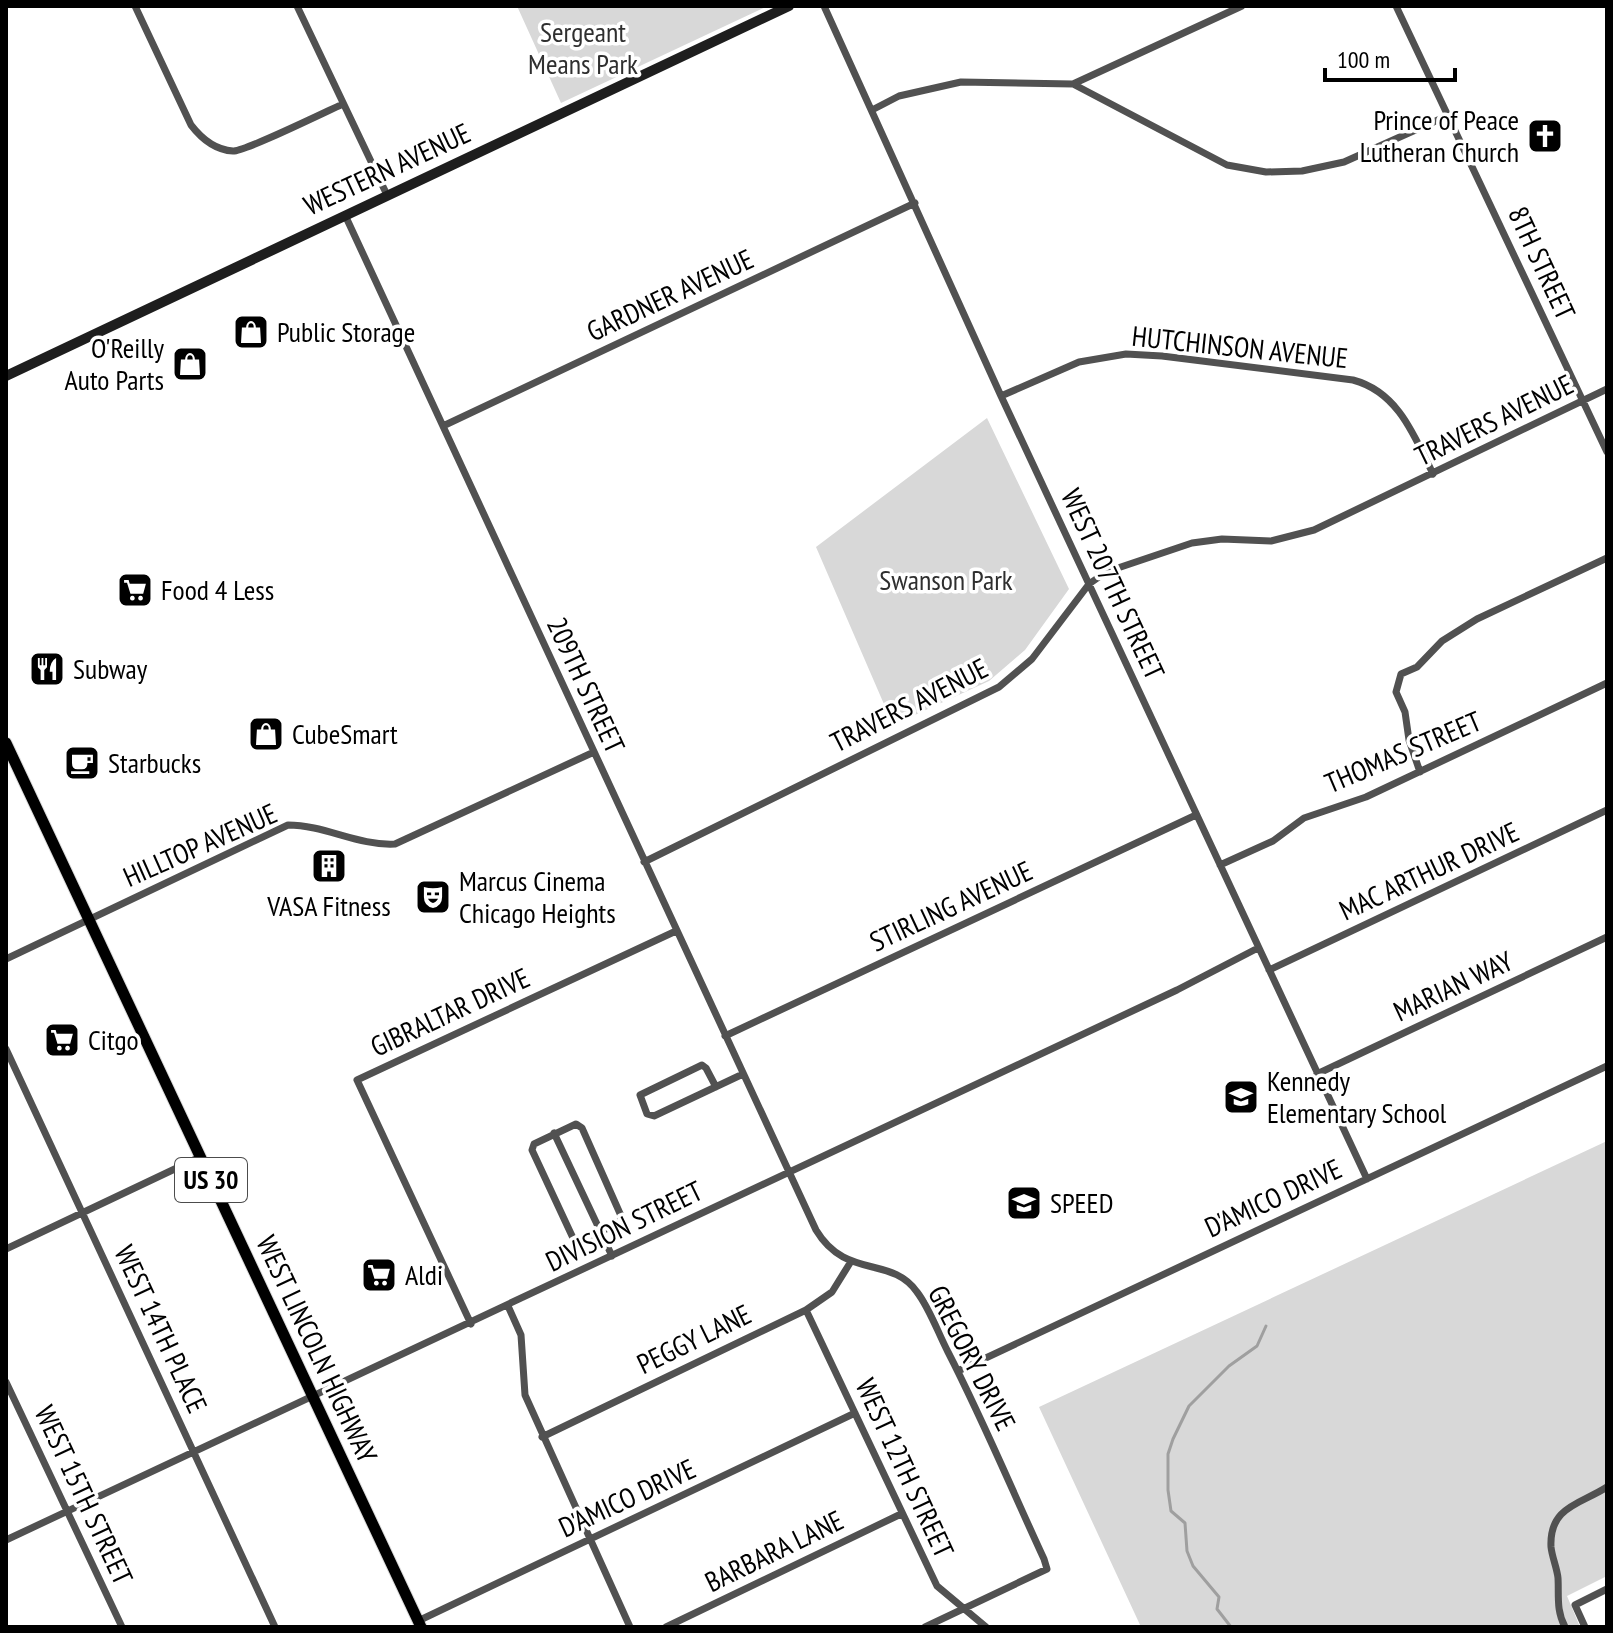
<svg xmlns="http://www.w3.org/2000/svg" width="1613" height="1633" font-family="'PT Sans Narrow',sans-serif">
	<style>
		.green { fill: #d8d8d8 }
		.lines { fill: none; stroke-linecap: round; stroke-linejoin: round }
		.stream { stroke: #9f9f9f; stroke-width: 3 }
		.primary-casing { stroke: #dbdbdb; stroke-width: 13 }
		.street { stroke: #515151; stroke-width: 7 }
		.secondary { stroke: #1e1e1e; stroke-width: 10 }
		.primary { stroke: #000; stroke-width: 11 }
		.labels { text-anchor: middle; stroke-width: 7; stroke-linejoin: round; paint-order: stroke }
		.shield { fill: #fff; stroke: #4c4c4c; stroke-width: 2 }
		.shield-label { font-size: 26px; font-weight: bold; fill: #000 }
		.park-label { font-size: 28px; fill: #2f2f2f; stroke: #fff }
		.poi-label { font-size: 28px; fill: #000; stroke: #fff; text-anchor: start }
		.street-label { font-size: 28px; fill: #000; stroke: #fff }
	</style>
	<rect width="100%" height="100%" fill="#fff"/>
	<!-- green -->
	<path class="green" d="M517,6h251l-207,97z
		M987,418l82,171 -44,61 -36,31 -96,44 -77,-178z
		M1607,1141v435l-40,20 13,31h-439l-102,-220z"/>
	<g class="lines">
		<!-- stream -->
		<path class="stream" d="M1231,1627l-14,-18 2,-12 -26,-31 -6,-15 -2,-28 -14,-12 -3,-21v-36l5,-15 16,-33 40,-40 28,-20 9,-20"/>
		<defs>
			<path id="primary" d="M6,743l415,884"/>
		</defs>
		<!-- primary casing -->
		<use href="#primary" class="primary-casing"/>
		<!-- street -->
		<path class="street" d="M135,6l56,119c10,13 24,25 42,26 11,1 94,-40 110,-47
			M297,6l90,189
			M824,6l177,390 366,783
			M1396,6l211,446
			M1073,84l154,81 39,7 36,-1 42,-9 105,-47
			M872,110l27,-14 62,-14 112,2 169,-78
			M345,215l471,1015c30,50 75,25 101,62 13,17 21,41 31,60 35,68 64,138 96,207l3,10 -122,58
			M1001,396l78,-34 47,-8 36,2 191,24c45,12 61,55 80,94
			M443,426l472,-223
			M1420,772l-11,-32 -4,-28 -9,-20 5,-18 16,-7 25,-26 35,-22 130,-61
			M644,862l355,-175 33,-28 57,-75 17,-12 86,-29 30,-4 49,2 43,-11 293,-141
			M1220,865l53,-24 31,-23 62,-21 241,-114
			M6,959l282,-134c37,0 70,21 107,19l199,-92
			M1269,970l338,-160
			M725,1036l471,-221
			M6,1049l269,578
			M1317,1074l290,-137
			M716,1087l-10,-19 -4,-3 -62,30 7,19 7,2 89,-42
			M576,1124l6,4 40,90 -4,5 -33,17 -12,-2 -41,-88 2,-6z
			M554,1133l58,123
			M6,1249l194,-92
			M508,1306l13,29 4,60 105,232
			M806,1310l131,276 49,41
			M471,1324l-114,-244 319,-149
			M958,1371l649,-305
			M6,1382l116,245
			M542,1437l264,-127 26,-18 18,-29
			M6,1540l1171,-550 81,-42
			M418,1621l437,-208
			M666,1627l235,-113
			M1565,1627c-9,-17 -6,-31 -7,-49 -1,-10 -6,-21 -7,-31 -2,-41 30,-43 56,-60
			M1585,1627l-10,-22 32,-16"/>
		<!-- secondary -->
		<path class="secondary" d="M6,376l783,-370"/>
		<!-- primary -->
		<use href="#primary" class="primary"/>
	</g>
	<!-- icons -->
	<defs>
		<symbol id="church-square" viewBox="-11 -11 22 22"><rect x="-9" y="-9" width="18" height="18" rx="4" fill="#000" stroke="#fff"/><path d="M-1.2-6h2.4v3.5h3.3v2.4h-3.3V6h-2.4V-.1h-3.3v-2.4h3.3Z" fill="#fff"/></symbol>
		<symbol id="shop-square" viewBox="-11 -11 22 22"><rect x="-9" y="-9" width="18" height="18" rx="4" fill="#000" stroke="#fff"/><path d="M-5-2.5h2.3a2.7 3.5 0 0 1 5.4 0H5L5.5 6h-11ZM-1.5-2.5h3a1.5 2.3 0 0 0-3 0Z" fill="#fff"/></symbol>
		<symbol id="supermarket-square" viewBox="-11 -11 22 22"><rect x="-9" y="-9" width="18" height="18" rx="4" fill="#000" stroke="#fff"/><path d="M-6-5.5h2.5l.6 2H6L4.5 2H-2.5L-4.4-4H-6ZM-1.5 3.2a1.3 1.3 0 1 0 .1 0ZM3 3.2a1.3 1.3 0 1 0 .1 0Z" fill="#fff"/></symbol>
		<symbol id="restaurant-square" viewBox="-11 -11 22 22"><rect x="-9" y="-9" width="18" height="18" rx="4" fill="#000" stroke="#fff"/><path d="M-5-6h1v4h1v-4h1v4h1v-4h1v5L-1.5 .5V6h-2V.5L-5-1ZM5-6V6H3V1.5H1.5Q1.5-4 5-6Z" fill="#fff"/></symbol>
		<symbol id="cafe-square" viewBox="-11 -11 22 22"><rect x="-9" y="-9" width="18" height="18" rx="4" fill="#000" stroke="#fff"/><path d="M-5.5-4.5H6V0H3Q3 3.5 0 3.5H-2.5Q-5.5 3.5-5.5 0ZM3-3.2v2h1.7v-2ZM-6 4.5H4V6H-6Z" fill="#fff"/></symbol>
		<symbol id="building-square" viewBox="-11 -11 22 22"><rect x="-9" y="-9" width="18" height="18" rx="4" fill="#000" stroke="#fff"/><path d="M-4-6H4V6H1V3H-1V6H-4ZM-2.5-4.3h1.7v1.8h-1.7ZM.8-4.3h1.7v1.8H.8ZM-2.5-1h1.7V.8h-1.7ZM.8-1h1.7V.8H.8Z" fill="#fff"/></symbol>
		<symbol id="theatre-square" viewBox="-11 -11 22 22"><rect x="-9" y="-9" width="18" height="18" rx="4" fill="#000" stroke="#fff"/><path d="M-5-5.5Q0-4 5-5.5V0Q5 5 0 6Q-5 5-5 0ZM-3.3-2.5H-1v1.5H-3.3ZM1-2.5H3.3v1.5H1ZM-2.8 1Q0 5.5 2.8 1Z" fill="#fff"/></symbol>
		<symbol id="school-square" viewBox="-11 -11 22 22"><rect x="-9" y="-9" width="18" height="18" rx="4" fill="#000" stroke="#fff"/><path d="M0-5L7-2L0 1L-7-2ZM-4 1L0 2.5L4 1V4Q0 6-4 4Z" fill="#fff"/></symbol>
	</defs>
	<g fill-rule="evenodd">
		<use href="#church-square" x="1525" y="116" width="40" height="40"/>
		<use href="#shop-square" x="231" y="312" width="40" height="40"/>
		<use href="#shop-square" x="170" y="344" width="40" height="40"/>
		<use href="#supermarket-square" x="115" y="570" width="40" height="40"/>
		<use href="#restaurant-square" x="27" y="649" width="40" height="40"/>
		<use href="#shop-square" x="246" y="714" width="40" height="40"/>
		<use href="#cafe-square" x="62" y="743" width="40" height="40"/>
		<use href="#building-square" x="309" y="846" width="40" height="40"/>
		<use href="#theatre-square" x="413" y="877" width="40" height="40"/>
		<use href="#supermarket-square" x="42" y="1020" width="40" height="40"/>
		<use href="#school-square" x="1221" y="1077" width="40" height="40"/>
		<use href="#school-square" x="1004" y="1183" width="40" height="40"/>
		<use href="#supermarket-square" x="359" y="1255" width="40" height="40"/>
	</g>
	<g class="labels">
		<!-- shield labels -->
		<rect class="shield" x="175" y="1158" width="72" height="44" rx="6"/>
		<g class="shield-label">
			<text x="211" y="1189">US 30</text>
		</g>
		<!-- park labels -->
		<g class="park-label">
			<text x="583" y="42">Sergeant<tspan x="583" dy="32">Means Park</tspan></text>
			<text x="946" y="590">Swanson Park</text>
		</g>
		<!-- poi labels -->
		<g class="poi-label">
			<text x="1519" y="130" text-anchor="end">Prince of Peace<tspan x="1519" dy="32">Lutheran Church</tspan></text>
			<text x="277" y="342">Public Storage</text>
			<text x="164" y="358" text-anchor="end">O'Reilly<tspan x="164" dy="32">Auto Parts</tspan></text>
			<text x="161" y="600">Food 4 Less</text>
			<text x="73" y="679">Subway</text>
			<text x="292" y="744">CubeSmart</text>
			<text x="108" y="773">Starbucks</text>
			<text x="459" y="891">Marcus Cinema<tspan x="459" dy="32">Chicago Heights</tspan></text>
			<text x="329" y="916" text-anchor="middle">VASA Fitness</text>
			<text x="88" y="1050">Citgo</text>
			<text x="1267" y="1091">Kennedy<tspan x="1267" dy="32">Elementary School</tspan></text>
			<text x="1050" y="1213">SPEED</text>
			<text x="405" y="1285">Aldi</text>
		</g>
		<!-- street labels -->
		<g class="street-label">
			<text transform="translate(387 169) rotate(-25)" y="10">WESTERN AVENUE</text>
			<text transform="translate(1542 263) rotate(65)" y="10">8TH STREET</text>
			<text transform="translate(670 295) rotate(-25)" y="10">GARDNER AVENUE</text>
			<text transform="translate(1240 347) rotate(6)" y="10">HUTCHINSON AVENUE</text>
			<text transform="translate(1494 420) rotate(-26)" y="10">TRAVERS AVENUE</text>
			<text transform="translate(1113 584) rotate(65)" y="10">WEST 207TH STREET</text>
			<text transform="translate(586 685) rotate(65)" y="10">209TH STREET</text>
			<text transform="translate(909 705) rotate(-27)" y="10">TRAVERS AVENUE</text>
			<text transform="translate(1403 752) rotate(-23)" y="10">THOMAS STREET</text>
			<text transform="translate(200 845) rotate(-24)" y="10">HILLTOP AVENUE</text>
			<text transform="translate(1429 871) rotate(-25)" y="10">MAC ARTHUR DRIVE</text>
			<text transform="translate(951 906) rotate(-25)" y="10">STIRLING AVENUE</text>
			<text transform="translate(1453 986) rotate(-25)" y="10">MARIAN WAY</text>
			<text transform="translate(450 1012) rotate(-25)" y="10">GIBRALTAR DRIVE</text>
			<text transform="translate(1273 1198) rotate(-25)" y="10">D'AMICO DRIVE</text>
			<text transform="translate(624 1226) rotate(-26)" y="10">DIVISION STREET</text>
			<text transform="translate(161 1329) rotate(65)" y="10">WEST 14TH PLACE</text>
			<text transform="translate(694 1339) rotate(-26)" y="10">PEGGY LANE</text>
			<text transform="translate(317 1349) rotate(65)" y="10">WEST LINCOLN HIGHWAY</text>
			<text transform="translate(972 1358) rotate(63)" y="10">GREGORY DRIVE</text>
			<text transform="translate(905 1468) rotate(65)" y="10">WEST 12TH STREET</text>
			<text transform="translate(84 1495) rotate(65)" y="10">WEST 15TH STREET</text>
			<text transform="translate(627 1498) rotate(-25)" y="10">D'AMICO DRIVE</text>
			<text transform="translate(774 1551) rotate(-26)" y="10">BARBARA LANE</text>
		</g>
	</g>
	<!-- border -->
	<rect width="1613" height="1633" fill="none" stroke="#000000" stroke-width="16"/>
	<!-- scale -->
	<path d="M1325 68v12h130v-12" fill="none" stroke="#000000" stroke-width="4"/>
	<text x="1337" y="68" font-size="24" fill="#000000" stroke="#ffffff" stroke-width="6" paint-order="stroke">100 m</text>
</svg>
